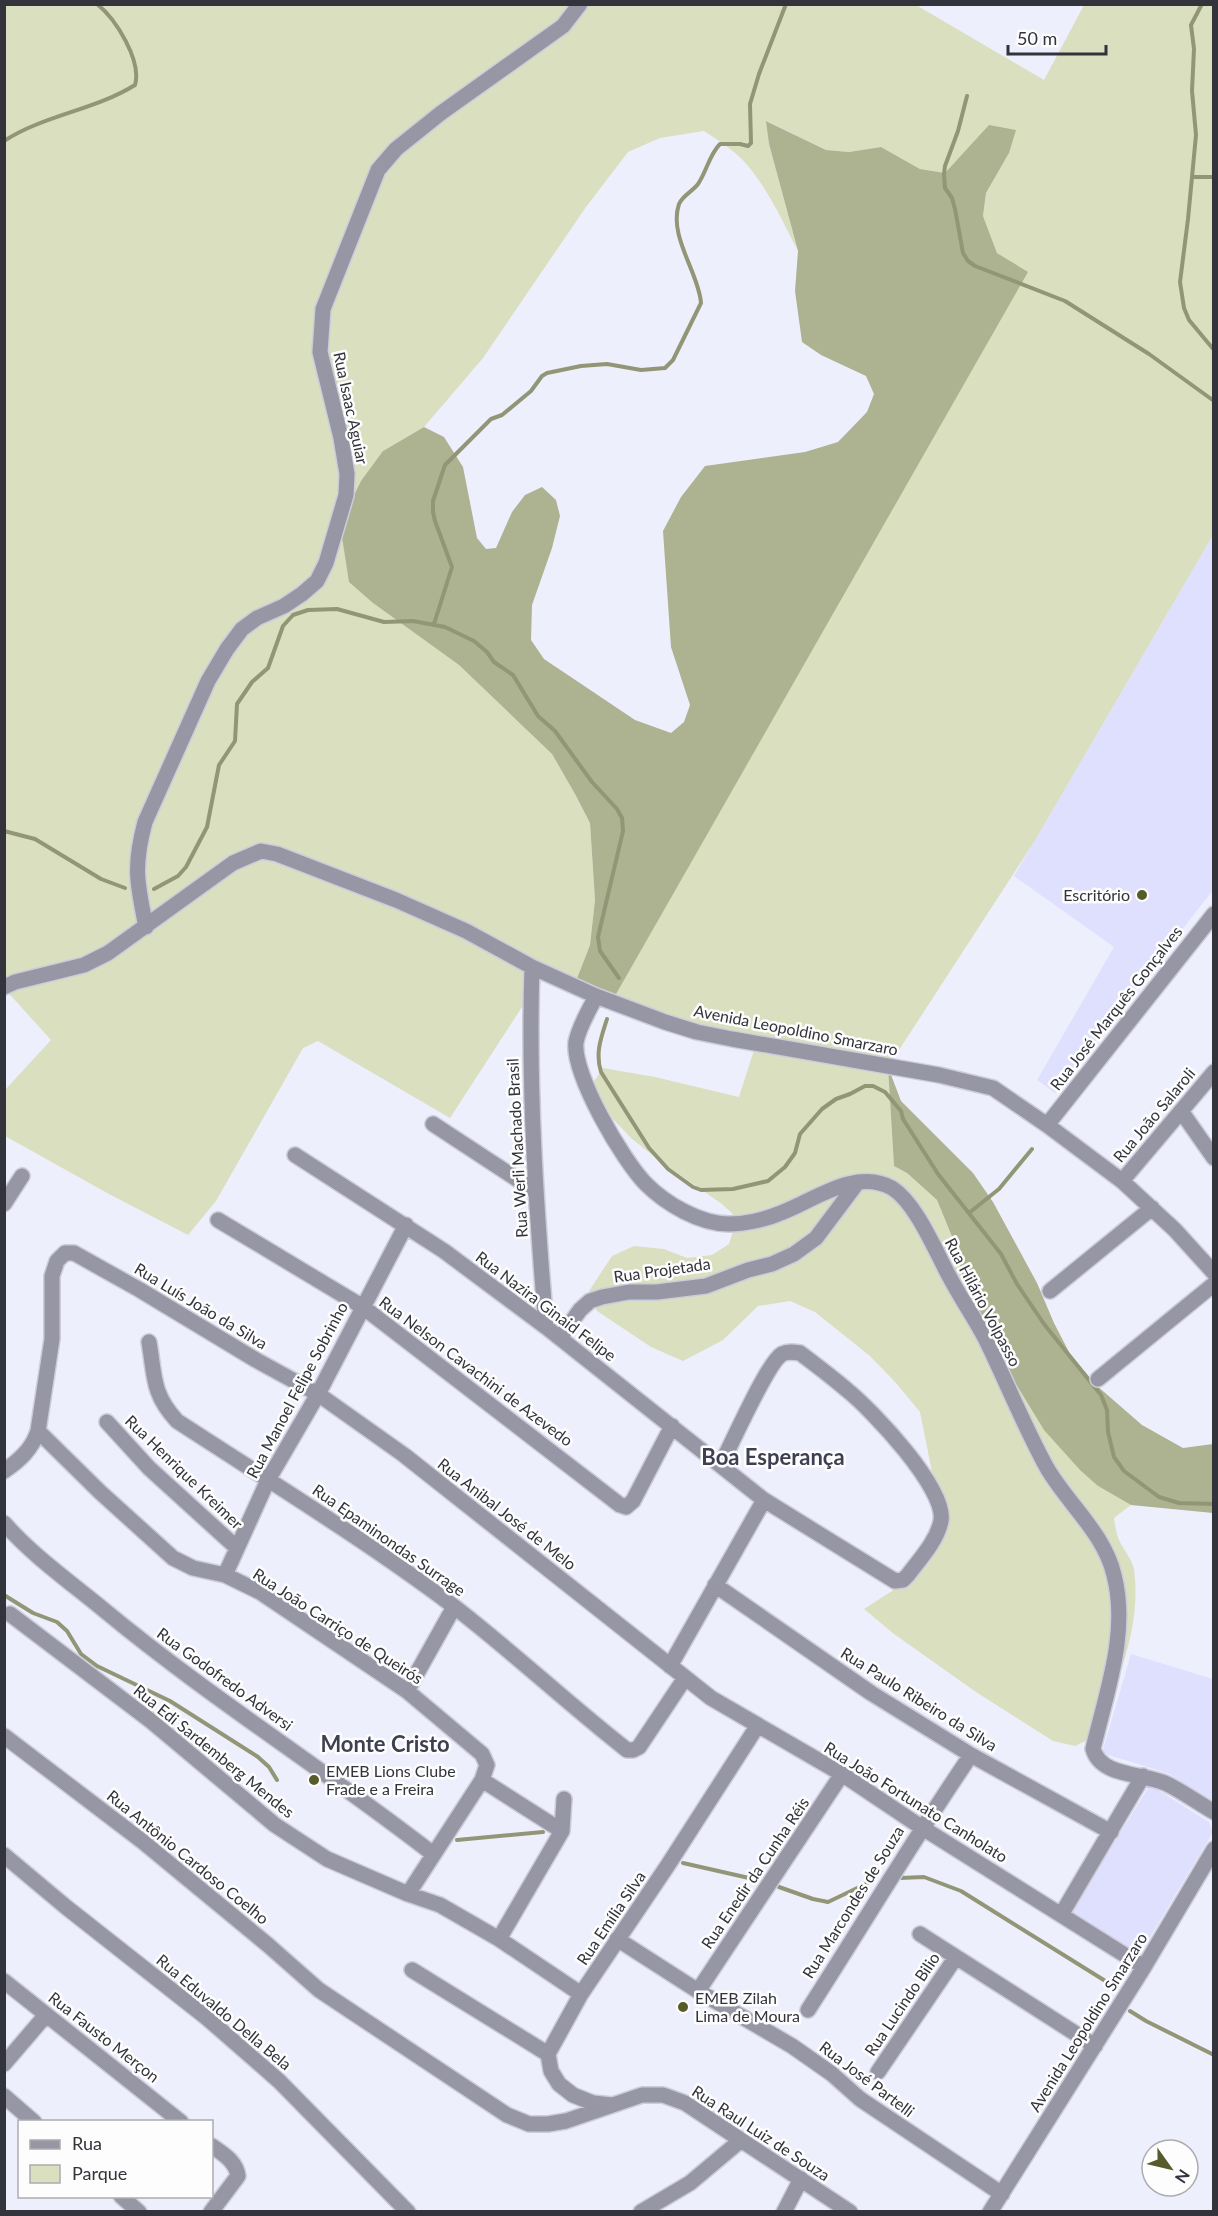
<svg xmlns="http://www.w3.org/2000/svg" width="1218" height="2216" font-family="Lato,sans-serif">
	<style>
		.built { fill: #dfe0fe }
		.green { fill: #dadfc0 }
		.forest { fill: #adb291 }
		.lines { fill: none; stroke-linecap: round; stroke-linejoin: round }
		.stream { stroke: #929676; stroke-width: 4 }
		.minor-casing { stroke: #cccdda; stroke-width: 18 }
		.minor { stroke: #9696a4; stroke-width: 15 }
		.poi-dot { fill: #575b29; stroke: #fdfdfd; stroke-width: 2 }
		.labels { text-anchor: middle; stroke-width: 5; stroke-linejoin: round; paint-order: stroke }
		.street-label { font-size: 16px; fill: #32333b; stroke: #fdfdfd }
		.poi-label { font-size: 16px; fill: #32333b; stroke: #fdfdfd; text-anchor: start }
		.district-label { font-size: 22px; font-weight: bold; fill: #3f3f52; stroke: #fdfdfd }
	</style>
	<rect width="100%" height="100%" fill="#eeeffd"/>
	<!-- built -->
	<path class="built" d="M1213,535v355l-158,203 -18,-13 77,-133 -100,-71z
		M1131,1654l82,25v124l-43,-29 -68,-21z
		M1150,1785l59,37 4,10 -67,112 -24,4 -52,-34z"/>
	<!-- green -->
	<path class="green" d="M5,5h911l128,75 40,-75h129v530l-179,307 -146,225 6,99 13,7 30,27 16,39 145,247 33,19 -17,13c1,7 2,15 5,22 4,9 13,19 15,29 8,58 -17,118 -42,169l-17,8 -22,-5 -77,-49 -82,-58 -30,-25 28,-18 24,-20 31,-45 -14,-49 -13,-65 -24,-29 -26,-27 -55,-44 -25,-11 -32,5 -35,34 -40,21 -32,-14 -54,-36 -8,-20 23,-35 22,-10 30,3 23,9 25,-3 17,-11 8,-26 -15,-14 -62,-43 -28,-22 -38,-40 -3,-13 12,-18 52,9 84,20 15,-47 -139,-54 412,-724 -30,-19 -14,-37 3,-23 23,-40 -64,20 -25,-4 -39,-22 -32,5 -23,-2 -59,-29 2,23 29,107c-15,-29 -29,-60 -50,-85 -12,-15 -29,-25 -44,-35l-44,7 -32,14 -42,55 -103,151 -59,69 -41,24 -10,152 86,62 93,89 23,40 15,29 5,77 -5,45 -14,36 -30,-11 -96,148 -132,-77 -15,7 -87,153 -28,34 -79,-41 -104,-58 -1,-45 47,-51 -47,-52z"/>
	<!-- forest -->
	<path class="forest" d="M766,121l60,29 23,2 32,-5 39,22 25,4 44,-48 27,5 -7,23 -23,40 -3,23 14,37 31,19 -413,724 -39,-15 14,-36 5,-45 -5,-77 -15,-29 -23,-40 -93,-89 -86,-62 -24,-21 -9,-58 21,-43 22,-30 41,-24 20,10 19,30 14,71 9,11 10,-1 16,-36 13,-17 17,-8 14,13 4,16 -8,32 -20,57 -1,35 13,19 91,61 36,13 13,-11 6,-17 -19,-58 -8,-116 18,-34 24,-31 100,-14 33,-10 29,-30 7,-18 -8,-18 -45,-21 -19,-13 -7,-51 3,-40 -29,-107z
		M888,1067l13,34 72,72 20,29 44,81 17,40 16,31 26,31 46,40 41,23 30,-4v69l-82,-8 -33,-19 -18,-16 -36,-40 -72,-118 -19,-73 -16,-39 -30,-27 -13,-7z"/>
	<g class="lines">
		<!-- stream -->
		<path class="stream" d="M1202,4l-11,21 3,24 -2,42 4,44 -8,84 -8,63 4,26 5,12 25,30
			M967,96l-9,35 -13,35 -1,8 1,14 7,10 3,11 8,44 5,8 7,5 90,35 84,53 65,47
			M4,141c40,-26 91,-31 131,-56 7,-24 -19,-66 -38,-81
			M1192,177h22
			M434,624l18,-57 -17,-46 -2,-9v-11l12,-36 46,-46 11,-4 29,-24 11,-15 5,-3 34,-7 26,-2 34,6 24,-2 8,-8 28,-57c-2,-30 -33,-67 -22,-99 4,-9 13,-12 19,-20 9,-13 11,-29 22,-40h20l8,2 3,-3 -1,-39 9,-30 27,-70
			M4,831l31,8 66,40 24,9
			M154,889l24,-13 8,-9 21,-40 12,-62 16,-24 2,-37 15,-22 16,-14 15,-42 10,-11 15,-5 29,-1 47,13 29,-1 32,6 29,14 13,11 7,10 19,13 25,41 17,15 37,51 25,27 5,9 1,13 -25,106 2,14 19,27
			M607,1019c-6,19 -12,34 -6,53l48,76 19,21 25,18 8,3 32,-1 35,-8 17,-14 10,-14 5,-19 22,-25 14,-10 14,-5 15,-8h8l12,6 16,19 2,8 35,55 63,80 16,30 27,40 57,71 6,15 1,22 6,25 10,14 35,26 20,6 35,1
			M969,1213l30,-24 33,-40
			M4,1595l29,18 24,9 10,9 14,23 16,12 73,35 88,56 11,10 8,13
			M457,1840l86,-8
			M683,1863l66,15
			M900,1878l24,-1 37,14 154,96
			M779,1887l34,12 15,3 44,-21
			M1130,2011l16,10 68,34"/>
		<defs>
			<path id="minor" d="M146,927c-9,-44 -13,-60 -1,-105l63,-141 19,-32 15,-20 15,-11 27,-12 18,-12 15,-13 9,-18 20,-68 1,-21 -6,-36 -21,-86 3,-43 55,-139 18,-21 45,-36 122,-87 17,-22
				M532,967c-4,122 4,238 14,360
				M4,987l11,-5 69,-17 24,-12 125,-90 28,-12 16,3 119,46 70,31 66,36 64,29 69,26 32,10 35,7 207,36 54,13 54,37 75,56 53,49 39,43
				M596,996c-7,15 -17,30 -20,46 -4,32 47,119 70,142 20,20 54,40 83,40 15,0 35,-4 49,-10 34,-12 77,-47 114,-26 24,15 43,62 57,88 11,21 25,41 36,62 21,43 39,88 62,130 21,36 57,65 67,107 15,58 -8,118 -21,174 8,28 49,24 72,34 17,8 33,20 49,29
				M1181,1111l33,47
				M433,1124l102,67
				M1047,1125l167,-211
				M295,1155l149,96 102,76 218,173 131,81 8,-1 5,-5c12,-16 29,-34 33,-54 6,-32 -69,-111 -94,-131 -15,-13 -31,-25 -47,-37 -6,-1 -12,-2 -18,1 -15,9 -50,90 -61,110
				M1122,1181l92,-109
				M4,1204l18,-28
				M218,1220l145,87 257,198 6,2 7,-6 39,-75
				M1050,1291l102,-83
				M560,1338l20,-28 10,-9 12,-4 27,-5h28l49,-6 42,-16 24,-6 22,-10 22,-16 42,-56
				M149,1342c6,35 3,52 28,79 92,60 187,118 275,184 60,46 115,98 175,145h6l6,-3 46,-69
				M1098,1379l116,-95
				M107,1422l42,46 88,80
				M38,1431l62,61 73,66 20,10 32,7 35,17 147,99 75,63 5,11 -5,15 -74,114
				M4,1471c16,-11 28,-22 34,-40l14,-92v-63l5,-15 8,-8h9l66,37 116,70 62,34 86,61 307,243 131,76 79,53 223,140
				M4,1523c29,33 66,59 100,87 105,87 221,160 329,244
				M225,1575l43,-95 50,-86 88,-169
				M715,1585l156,108 100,62 140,77
				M10,1614l141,107 124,104 52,34 81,35 32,11 59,34 82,55
				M670,1666l94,-166
				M407,1691l47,-84
				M4,1736l138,105 126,104 51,45 188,125 22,9h19l18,-3 76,-26h21l22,8 165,109
				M482,1780l80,51
				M4,1855l62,52 141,111 72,63 129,131
				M1061,1915l82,-139
				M920,1934l175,112
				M499,1939l63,-108 2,-32
				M617,1939l81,52 94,55 40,28 28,25 142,95
				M412,1970l136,84
				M4,1981l177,141
				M698,1991l144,-217
				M808,2010c55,-85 106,-172 163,-255
				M4,2064l42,-49
				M878,2072l78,-115
				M4,2096l30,26
				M612,2105l-19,-2 -20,-8 -14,-11 -8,-13 -3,-17 33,-60 87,-129 90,-140
				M121,2196l18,16
				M211,2212l27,-36c-2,-15 -15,-22 -26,-30
				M641,2212l49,-29 50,-42
				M784,2212l17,-33
				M990,2212l154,-245 70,-118"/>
		</defs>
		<!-- minor casing -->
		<use href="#minor" class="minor-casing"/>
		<!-- minor -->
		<use href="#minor" class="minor"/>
	</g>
	<!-- markers -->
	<g class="poi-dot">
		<circle cx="1142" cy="895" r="6"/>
		<circle cx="314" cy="1780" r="6"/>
		<circle cx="683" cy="2007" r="6"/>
	</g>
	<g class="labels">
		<!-- street labels -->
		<g class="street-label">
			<text transform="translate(351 408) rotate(78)" y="6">Rua Isaac Aguiar</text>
			<text transform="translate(1116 1008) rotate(-52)" y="6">Rua José Marquês Gonçalves</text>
			<text transform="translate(796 1030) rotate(11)" y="6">Avenida Leopoldino Smarzaro</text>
			<text transform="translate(1154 1115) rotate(-50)" y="6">Rua João Salaroli</text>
			<text transform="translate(517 1148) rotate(-93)" y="6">Rua Werli Machado Brasil</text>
			<text transform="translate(662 1270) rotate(-8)" y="6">Rua Projetada</text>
			<text transform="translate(983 1302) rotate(62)" y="6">Rua Hilário Volpasso</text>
			<text transform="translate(201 1306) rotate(31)" y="6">Rua Luís João da Silva</text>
			<text transform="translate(546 1306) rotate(37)" y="6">Rua Nazira Ginaid Felipe</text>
			<text transform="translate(476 1371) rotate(37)" y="6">Rua Nelson Cavachini de Azevedo</text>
			<text transform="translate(297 1390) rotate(-62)" y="6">Rua Manoel Felipe Sobrinho</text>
			<text transform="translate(184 1472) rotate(44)" y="6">Rua Henrique Kreimer</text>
			<text transform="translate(507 1514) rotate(38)" y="6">Rua Anibal José de Melo</text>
			<text transform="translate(389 1540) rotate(35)" y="6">Rua Epaminondas Surrage</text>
			<text transform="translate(338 1626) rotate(33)" y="6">Rua João Carriço de Queirós</text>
			<text transform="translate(225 1679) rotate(36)" y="6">Rua Godofredo Adversi</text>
			<text transform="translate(919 1699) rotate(32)" y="6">Rua Paulo Ribeiro da Silva</text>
			<text transform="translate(214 1751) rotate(39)" y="6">Rua Edi Sardemberg Mendes</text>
			<text transform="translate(916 1802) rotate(32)" y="6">Rua João Fortunato Canholato</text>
			<text transform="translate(188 1857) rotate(39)" y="6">Rua Antônio Cardoso Coelho</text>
			<text transform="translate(755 1873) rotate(-56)" y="6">Rua Enedir da Cunha Réis</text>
			<text transform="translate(853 1902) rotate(-58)" y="6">Rua Marcondes de Souza</text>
			<text transform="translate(611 1918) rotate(-56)" y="6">Rua Emília Silva</text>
			<text transform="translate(902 2004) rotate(-56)" y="6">Rua Lucindo Bilio</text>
			<text transform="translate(224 2012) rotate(40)" y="6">Rua Eduvaldo Della Bela</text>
			<text transform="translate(1088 2022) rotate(-58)" y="6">Avenida Leopoldino Smarzaro</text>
			<text transform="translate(104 2037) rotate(38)" y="6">Rua Fausto Merçon</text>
			<text transform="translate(867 2079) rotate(37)" y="6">Rua José Partelli</text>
			<text transform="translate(761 2133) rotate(33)" y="6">Rua Raul Luiz de Souza</text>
		</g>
		<!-- poi labels -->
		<g class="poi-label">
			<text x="1130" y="901" text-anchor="end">Escritório</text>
			<text x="326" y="1777">EMEB Lions Clube<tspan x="326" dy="18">Frade e a Freira</tspan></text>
			<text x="695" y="2004">EMEB Zilah<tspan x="695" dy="18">Lima de Moura</tspan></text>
		</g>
		<!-- district labels -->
		<g class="district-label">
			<text x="773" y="1465">Boa Esperança</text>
			<text x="385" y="1752">Monte Cristo</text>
		</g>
	</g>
	<!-- border -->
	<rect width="1218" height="2216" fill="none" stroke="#32333b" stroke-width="12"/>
	<!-- legend -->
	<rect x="18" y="2120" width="195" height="78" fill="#fdfdfd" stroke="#acacaf" stroke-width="1.5"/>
	<rect x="30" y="2140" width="30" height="9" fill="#9696a4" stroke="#acacaf" stroke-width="1.5"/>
	<text x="72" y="2150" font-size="18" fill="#32333b">Rua</text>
	<rect x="30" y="2165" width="30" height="18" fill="#dadfc0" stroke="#acacaf" stroke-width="1.5"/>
	<text x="72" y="2180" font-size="18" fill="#32333b">Parque</text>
	<!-- north arrow -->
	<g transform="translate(1170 2168) rotate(124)"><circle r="28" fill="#fdfdfd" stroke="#acacaf" stroke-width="1.5"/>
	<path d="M0-4.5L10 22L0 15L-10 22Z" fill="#575b29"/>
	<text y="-9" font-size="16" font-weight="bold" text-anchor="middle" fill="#32333b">N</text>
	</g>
	<!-- scale -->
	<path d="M1008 45v9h98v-9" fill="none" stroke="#32333b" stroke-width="3"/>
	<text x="1017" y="45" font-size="18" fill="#32333b" stroke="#fdfdfd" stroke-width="4.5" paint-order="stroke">50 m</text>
</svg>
